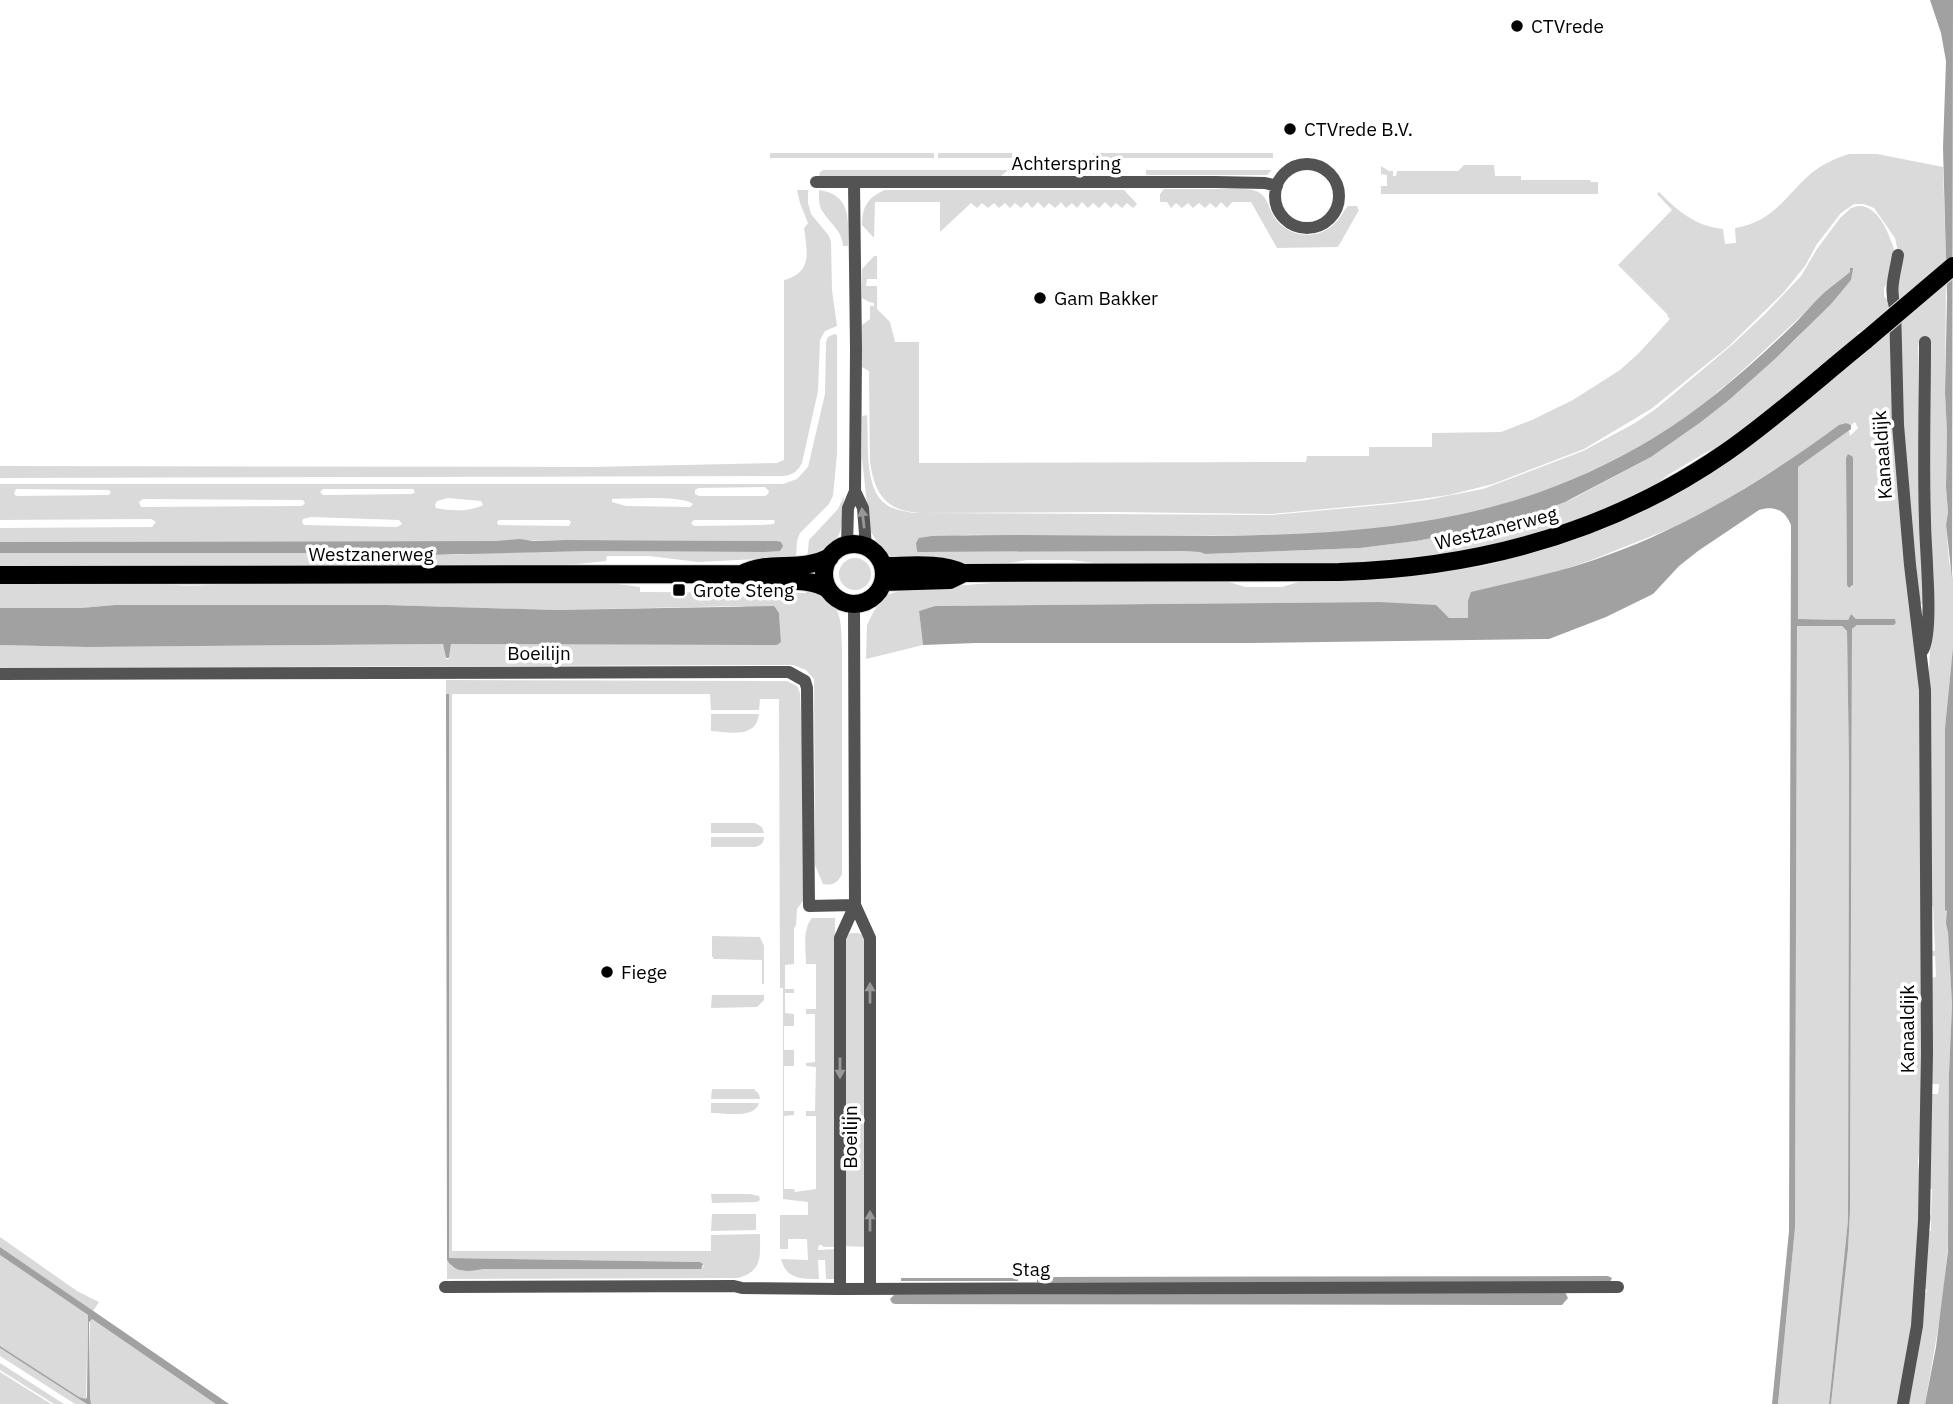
<svg xmlns="http://www.w3.org/2000/svg" width="1953" height="1404" font-family="'IBM Plex Sans',sans-serif">
	<style>
		.green { fill: #dadada; fill-rule: evenodd }
		.water { fill: #a1a1a1 }
		.lines { fill: none; stroke-linecap: round; stroke-linejoin: round }
		.primary-casing { stroke: #dbdbdb; stroke-width: 20 }
		.street { stroke: #535353; stroke-width: 12 }
		.primary { stroke: #000; stroke-width: 18 }
		.primary-bridge-casing { stroke: #dbdbdb; stroke-width: 20; stroke-linecap: butt }
		.primary-bridge { stroke: #000; stroke-width: 18 }
		.oneway { fill: #989898 }
		.poi-dot { fill: #000; stroke: #fff; stroke-width: 2.5 }
		.labels { text-anchor: middle; stroke-width: 7; stroke-linejoin: round; paint-order: stroke }
		.poi-label { font-size: 19px; fill: #000; stroke: #fff; text-anchor: start }
		.street-label { font-size: 19px; fill: #000; stroke: #fff }
	</style>
	<rect width="100%" height="100%" fill="#fff"/>
	<!-- green -->
	<path class="green" d="M770,153h164v5h-164z
		M938,153h74v5h-74z
		M1093,153h180v5h-180z
		M1849,154h28l66,13 3,93 -39,33h-1l-8,8v-49l-3,-14 -21,-30 -10,-4h-10l-13,9 -24,31 -12,22 -21,26 -55,54 -78,63 -67,40 -91,35 -44,11 -49,7 -129,12 -157,-2 -193,1c-35,-2 -46,-18 -51,-51l-1,-91 -7,-4v-42l8,-6v-13h4v-3l-5,-1 -7,-4v-29l12,-13h3v23h-10l-1,7h11v23l13,13 5,20h24v121l387,-1 1,-6h62v-9h63v-14l69,-1 31,-12 41,-20 47,-30 19,-17 31,-34 -3,-3 1,-1 -50,-50 54,-55 -15,-16 2,-2c19,19 36,34 64,37l2,15 11,-1 -1,-15c36,-6 47,-27 71,-50 12,-12 27,-19 43,-24z
		M1464,165h30l1,11h26v4h69l1,2h7v12h-217v-8h6v-11l-6,-1v-8l8,5h4v5h3l1,-5h61z
		M823,170h184v1l-6,5h-182l1,-4z
		M1146,170h125v1l-4,4h-121z
		M1164,189c20,0 40,0 60,0 10,0 22,-1 32,2 12,5 12,16 18,26 14,21 44,24 61,6 6,-5 8,-12 13,-17h10l-1,2 2,2 -21,37 -61,1 -26,-46h-19l-5,6 -6,-6 -5,6 -6,-5 -5,5 -6,-5 -6,5 -5,-5 -6,5 -6,-5 -5,5 -4,-6h-7v-8z
		M797,190h11v13l3,11 18,22 2,6 1,48 5,36 -12,5 -5,9 -2,51 -16,72c-4,8 -9,12 -19,13l-783,2v-12l591,1 186,-4 7,-3v-180c29,-7 23,-29 20,-52l4,-5 -8,-20z
		M819,190c33,5 29,30 29,56h-5c-1,-16 -12,-21 -20,-34 -5,-7 -4,-15 -4,-22z
		M885,190h239l13,14 -4,4 -6,-5 -5,5 -6,-5 -5,5 -6,-6 -6,6 -6,-5 -5,5 -6,-6 -5,6 -5,-5 -6,5 -5,-6 -6,6 -6,-5 -5,5 -6,-6 -6,6 -5,-6 -6,6 -6,-5 -5,5 -5,-5 -6,5 -5,-5 -6,5 -6,-5 -5,5 -6,-5 -31,29v-30h-65l-1,36 -12,-13c0,-18 6,-28 23,-35z
		M1858,206c19,-1 29,23 35,40l2,6 -3,23 -8,13v8l8,10 -32,26h-3l1,2 -2,3 -26,23 -104,83 -21,10 -37,22 -18,14 -76,34 -111,30 -92,11 -259,1 -42,-5h-43l-34,6 -67,-4 -34,-4 -9,-8 -13,-19 -8,-72v-43l5,-1c2,25 -4,75 20,90 7,5 18,6 26,8l359,2 120,-11 34,-4 57,-11 100,-38 52,-28 22,-15 76,-64 32,-30 36,-38 16,-27 23,-31 11,-10zM1850,272l1,8 -55,59 -67,61 -28,22 -50,35 -79,42 -38,15 -43,13 -75,14 -56,7 -155,6 -4,-2 -18,-1 -264,1 -2,-1c13,-5 26,-12 39,-15 12,-3 44,0 58,0 58,-1 117,0 175,0 68,-1 137,-1 206,-9 98,-12 198,-46 280,-102 64,-45 116,-103 175,-153z
		M1946,281l-1,112 2,39 -1,55 2,25 -2,13 3,36 4,17v69l-8,81v182h2l5,95 -3,68v164l-7,69 -17,98h-18l16,-111h3l1,-4h-4l4,-58h4v-10l-4,-1v-5h4l1,-26 -4,-1 1,-94h9l1,-10h-10l1,-106 6,-1 -1,-21h-6l1,-5h5l-2,-45 -4,-1 -1,-218 6,-109 -1,-14h-3l-2,-223 -9,1 -1,6 5,256h-5l-17,-173 -2,-110z
		M1893,330l27,341 2,459 -4,31 3,31 -5,114 -16,98h-69l17,-155 2,-37 2,-583 5,-4h37l2,-2 -1,-4h-39l-5,-5 -3,6 -51,-1 1,-152 51,-37 1,6 8,-8 -3,-6 -4,3 -5,-2 -4,1 -52,36 -82,51 -31,15 -88,35 -121,40v17h-19l-70,-16 -444,4 -16,5 4,34 -57,14 1,-34 7,-14 12,-16 17,-5 114,-9 204,-1 25,7h36l20,-6 82,-2 48,-5 51,-8 43,-11 52,-16 65,-27 122,-77zM1850,454l3,4v127l-2,3 -4,-3 -1,-127z
		M834,334l3,1v119l-4,42 -4,8 -29,29 -3,8 -1,16 -98,5 -49,-6h-42l-1,5 -54,6 -552,1v-15h396l14,2h47l22,-2 111,-2 174,1 15,-11 -213,-1 -70,1 -496,1v-14l152,-1 4,-5 -5,-3 -151,1v-36h783l14,-5 11,-12 17,-73 1,-52 2,-5zM765,487l4,4 -1,3 -3,2h-66l-4,-2v-4l3,-2zM16,489l93,1 2,3 -3,2 -91,1 -3,-2zM323,489h90l2,3 -3,2 -89,1 -3,-3zM448,498l33,3 2,4c-13,7 -32,6 -47,3l-1,-3 2,-4zM143,499l160,1 2,3 -3,3 -161,1 -2,-5zM612,499c18,0 69,-4 81,5l-3,3 -64,-1 -14,-4zM311,517l88,3 3,4 -5,3 -93,-2 -2,-3 1,-3zM499,520h70l2,2 -2,4 -71,-1 -1,-3zM694,520h79l2,1 -1,3 -12,1 -68,1 -3,-3z
		M844,496c-2,37 -1,48 -37,64l2,-20 29,-31z
		M839 574a16 16 0 1 1 32 0a16 16 0 1 1-32 0Z
		M595,581l45,6v5l166,1 1,-7c34,16 34,27 35,63v225c-4,9 -10,12 -19,10l-8,-19 -1,-186 -8,-9 -13,-5 -793,3v-23l87,2 356,-3 3,15h3l2,-15 326,1 4,-3 -2,-29 -38,-7 -186,4 -169,-5h-271l-34,3h-81v-26l160,1c25,4 48,3 73,-1z
		M1797,626h45l5,5 2,136 -1,453 -19,184h-51l17,-176z
		M446,680l341,1 10,5 3,7 2,46 1,162 -6,8 -1,16 -2,4v35l-9,1v24h9v4h-9v20l9,1v12h-10v24h10v16h-10v45h10v4l-10,1v73h10l1,3 21,-3v-73h-10v-5h9l1,-44 -10,-1v-3l9,-1v-48h-9v-5h10v-45h-10c0,-15 -4,-34 6,-46h23l1,329h-13l-1,-2h-3l-1,5 18,-1v30h-10l-1,-19h-7l1,19c-18,0 -33,0 -38,-20l27,1 -1,-21h-19v10h-8v-34h28v-13l-25,-3v-211h-3l-1,-289h-19l-1,11h-48l-1,-16h-258v557h259v-16l49,-1c0,23 3,37 -22,44l-291,1v-19h2l2,6 13,5 19,-2h216l5,-3 -4,-4 -251,-4v-564h-3z
		M711,714h48c-3,25 -29,18 -48,17z
		M711,823h44l7,4 2,6h-53z
		M711,837h53c0,6 -4,9 -9,10h-44z
		M851,933h8l6,4 1,310 -22,-1v-309z
		M712,936l48,1 4,9v38h-2v-24l-48,-1 -2,-3z
		M712,995h52v5l-7,7 -46,1z
		M712,1089h42l5,5 1,5h-49z
		M711,1103h48c-4,16 -34,10 -48,10z
		M711,1194h39l9,2 1,4 -3,2 -45,1z
		M712,1214h44v16l-45,1z
		M0,1237l77,54 22,11 -6,9 -93,-64z
		M0,1255l88,60 -2,84 -7,-2 -79,-51z
		M92,1319l125,85h-126l-1,-7v-77z
		M0,1348l76,48 11,8h-12l-75,-48z
		M0,1363l64,41h-10l-54,-34z
		M0,1372l51,32h-51z"/>
	<!-- water -->
	<path class="water" d="M1930,0h23l-1,578 -6,-53 2,-13 -2,-25 1,-55 -2,-39 2,-96 -4,-149 3,-87 -5,-28z
		M1850,268h3l-2,12 -20,24 -55,54 -47,42 -28,22 -50,35 -86,45 -31,12 -43,13 -75,14 -56,7 -155,6 -5,-2 -17,-1 -265,1 -1,-1 -1,-8 3,-5 13,-2c87,-2 173,0 260,0 167,-1 312,-8 460,-97 50,-30 94,-69 136,-109 13,-12 24,-26 37,-38 8,-7 17,-13 25,-20z
		M1846,423l5,2v4l-53,38v152l50,1 3,-6 5,5h39l1,4 -2,2h-37l-5,4 -2,583 -2,37 -17,155h-2l19,-184 1,-453 -2,-136 -5,-5h-45l-2,602 -17,176h-6l17,-173 2,-706c-6,-15 -17,-20 -32,-15l-61,41 -19,15 -26,28 -47,23 -57,22 -302,4h-271l-53,2 -4,-34 16,-5 444,-4 57,3 13,13h19v-17l3,-9c40,-10 81,-18 120,-31 90,-30 172,-80 248,-136z
		M1848,454l4,2 1,2v127l-4,3 -2,-3 -1,-127z
		M520,539l13,2 33,-1 211,1 4,1 2,4 -3,5 -16,1 -174,-1 -162,4 -32,-2h-396v-11l496,-1z
		M115,605h271l169,5 219,-4 5,7 2,29 -4,3 -326,-1 -2,14h-3l-3,-14 -356,3 -87,-2v-37h81z
		M1953,647v757h-28l11,-57 12,-96 1,-178 3,-68 -4,-73 -2,-9 1,-12 -2,-1v-182z
		M446,694h3v564l251,4 3,2 -2,5h-218c-15,3 -28,4 -36,-9z
		M0,1247l229,157h-13l-124,-85 -3,3 1,75 1,7h-4l-87,-56v-2l79,51 7,2 1,-2 1,-82 -88,-60z
		M1608,1276l4,2 -3,6 -572,-2v-5z
		M901,1278h117v3h-117z
		M1565,1292l3,6 -6,7 -667,-1 -3,-1 -2,-4 4,-4z"/>
	<g class="lines">
		<defs>
			<path id="primary" d="M824 574a30 30 0 1 1 60 0a30 30 0 1 1-60 0Z
				M884,566c25,0 56,-4 79,7l376,-1c139,-4 270,-39 386,-119 49,-34 94,-75 141,-113
				M742,574c27,-15 59,-1 88,-17
				M0,575l742,-1c26,14 60,-1 86,15
				M883,582l67,-2 12,-6"/>
		</defs>
		<!-- primary casing -->
		<use href="#primary" class="primary-casing"/>
		<!-- street -->
		<path class="street" d="M1275 196a32 32 0 1 1 64 0a32 32 0 1 1-64 0Z
			M816,182h399l50,1 12,3
			M1898,255c-3,19 -9,34 -3,52l3,118 12,140 15,125 2,363 -3,168 -7,105 -14,78
			M855,491l8,17 3,39
			M847,545l1,-37 7,-17 1,-142 -2,-167
			M1923,650c11,-20 2,-102 2,-129 -2,-59 0,-119 0,-179
			M0,674l789,-2 16,9 2,7 2,218 46,-1
			M855,905l15,33v351
			M445,1287l289,-1 8,2 98,1 778,-2
			M840,1289v-351l15,-33 -1,-301"/>
		<!-- primary -->
		<use href="#primary" class="primary"/>
		<defs>
			<path id="primary-bridge" d="M1866,340l87,-74"/>
		</defs>
		<!-- primary-bridge casing -->
		<use href="#primary-bridge" class="primary-bridge-casing"/>
		<!-- primary-bridge -->
		<use href="#primary-bridge" class="primary-bridge"/>
	</g>
	<!-- one-way arrows -->
	<defs><path id="oneway-solid" d="M-6-.8H1V-3.2L6.5 0L1 3.2V.8H-6Z" transform="scale(1.75)"/></defs>
	<g class="oneway">
		<use href="#oneway-solid" transform="translate(863 518) rotate(-97)"/>
		<use href="#oneway-solid" transform="translate(870 993) rotate(-90)"/>
		<use href="#oneway-solid" transform="translate(840 1068) rotate(90)"/>
		<use href="#oneway-solid" transform="translate(870 1221) rotate(-90)"/>
	</g>
	<!-- markers -->
	<g class="poi-dot">
		<circle cx="1517" cy="26" r="7"/>
		<circle cx="1290" cy="129" r="7"/>
		<circle cx="1040" cy="298" r="7"/>
		<rect x="672" y="583" width="14" height="14" rx="3.5"/>
		<circle cx="607" cy="972" r="7"/>
	</g>
	<g class="labels">
		<!-- poi labels -->
		<g class="poi-label">
			<text x="1531" y="33">CTVrede</text>
			<text x="1304" y="136">CTVrede B.V.</text>
			<text x="1054" y="305">Gam Bakker</text>
			<text x="693" y="597">Grote Steng</text>
			<text x="621" y="979">Fiege</text>
		</g>
		<!-- street labels -->
		<g class="street-label">
			<text x="1066" y="170">Achterspring</text>
			<text transform="translate(1882 455) rotate(-94)" y="7">Kanaaldijk</text>
			<text transform="translate(1496 528) rotate(-14)" y="7">Westzanerweg</text>
			<text x="371" y="561">Westzanerweg</text>
			<text x="539" y="660">Boeilijn</text>
			<text transform="translate(1907 1029) rotate(-90)" y="7">Kanaaldijk</text>
			<text transform="translate(850 1137) rotate(-90)" y="7">Boeilijn</text>
			<text x="1031" y="1276">Stag</text>
		</g>
	</g>
</svg>
